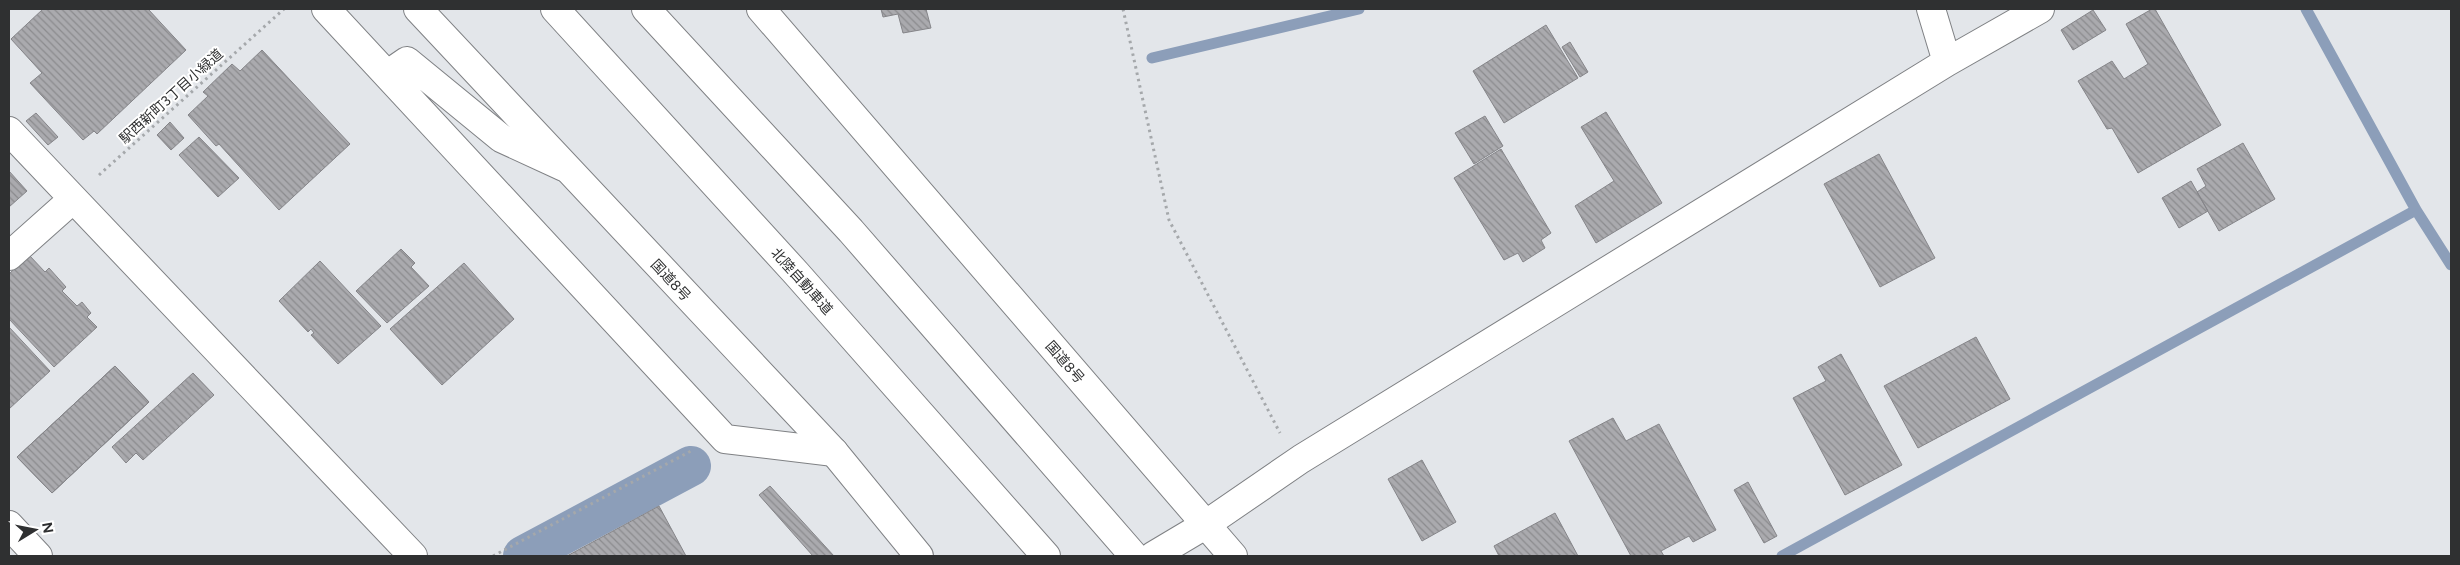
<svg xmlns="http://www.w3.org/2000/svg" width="2460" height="565" font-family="Figtree,'Noto Sans JP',sans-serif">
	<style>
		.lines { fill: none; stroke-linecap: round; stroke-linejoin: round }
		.stream { stroke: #8c9eb9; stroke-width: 11 }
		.canal { stroke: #8c9eb9; stroke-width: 40 }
		.building { fill: url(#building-back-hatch); stroke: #858589 }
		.street-casing { stroke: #7f8184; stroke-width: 30 }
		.highway-casing { stroke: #7f8184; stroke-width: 30 }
		.path { stroke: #a5a8ab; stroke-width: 3; stroke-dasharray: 2.5 4; stroke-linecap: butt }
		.street { stroke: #fff; stroke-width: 28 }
		.highway { stroke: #fff; stroke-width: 28 }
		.labels { text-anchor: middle; stroke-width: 4; stroke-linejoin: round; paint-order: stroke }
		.street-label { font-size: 14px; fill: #2f3031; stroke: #fff }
	</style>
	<defs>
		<pattern id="building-back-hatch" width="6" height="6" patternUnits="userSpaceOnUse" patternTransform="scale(1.25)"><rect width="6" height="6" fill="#aaaaae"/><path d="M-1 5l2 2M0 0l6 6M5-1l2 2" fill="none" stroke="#8b8b8e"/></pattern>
	</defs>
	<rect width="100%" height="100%" fill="#e3e6ea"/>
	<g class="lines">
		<!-- stream -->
		<path class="stream" d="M2306,9l110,201 35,55
			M1152,58l207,-49
			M1782,556l634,-346"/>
		<!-- canal -->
		<path class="canal" d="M523,556l168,-90"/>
	</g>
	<!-- building -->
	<path class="building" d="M43,9h105l38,41 -89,84 -3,-3 -11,9 -53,-57 12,-10 -31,-34z
		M881,9h45l5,19 -28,5 -5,-19 -15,3z
		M2152,9h3l66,116 -83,48 -26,-45 -5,1 -29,-48 34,-20 12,18 24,-15 -22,-40z
		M2093,10l13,20 -33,20 -12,-20z
		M1546,25l32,53 -74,45 -31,-52z
		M1570,42l18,30 -8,5 -18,-30z
		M262,50l88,94 -71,66 -60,-66 -3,2 -28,-31 20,-19 -5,-4 29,-28 8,7z
		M1606,112l56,91 -66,40 -21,-37 39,-25 -33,-54z
		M36,113l22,24 -10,8 -22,-24z
		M1485,116l18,30 -29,18 -19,-31z
		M170,122l14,16 -13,12 -14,-15z
		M199,137l40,41 -21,19 -39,-42z
		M2243,143l32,56 -56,32 -22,-39 9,-6 -9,-17z
		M1501,149l50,84 -10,7 4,8 -22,14 -5,-9 -14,7 -50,-82z
		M1879,154l56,104 -55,29 -56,-103z
		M9,171l18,20 -18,16z
		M2191,181l17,30 -29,17 -17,-30z
		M401,249l14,14 -4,4 18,19 -42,37 -31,-32z
		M29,255l16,17 4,-4 17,19 -4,4 15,15 5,-4 9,11 -4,4 10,10 -43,40 -45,-48v-45z
		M320,261l61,65 -43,38 -27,-29 3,-2 -3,-4 -3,3 -29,-31z
		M464,263l50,56 -72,66 -52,-56z
		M9,327l41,44 -41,38z
		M1976,337l34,62 -92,49 -34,-62z
		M1841,354l61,111 -57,30 -52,-97 33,-17 -8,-14z
		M115,366l34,36 -97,91 -35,-36z
		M115,366l34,36 -97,91 -35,-36z
		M193,373l21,22 -71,65 -7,-7 -10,10 -14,-16z
		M1613,418l13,23 33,-17 57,106 -23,12 -4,-6 -28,15 3,5h-33l-62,-115z
		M1422,460l34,62 -34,19 -34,-62z
		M1748,482l29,54 -13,7 -30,-53z
		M770,486l64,70h-21l-54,-61z
		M659,506l27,50h-119z
		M1555,513l23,43h-79l-5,-10z"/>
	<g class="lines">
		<defs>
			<path id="street" d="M326,9l399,430 109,13
				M1947,62l93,-53
				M388,74l19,-13 94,77 63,29
				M9,131l404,425
				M9,256l64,-57
				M9,525l29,31
				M1153,556l52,-31 96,-66 646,-397 -16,-53"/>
			<path id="highway" d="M418,9l416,443 85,104
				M555,9l241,264 250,283
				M646,9l205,222 283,325
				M761,9l472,547"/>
		</defs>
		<!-- street casing -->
		<use href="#street" class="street-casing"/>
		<!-- highway casing -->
		<use href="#highway" class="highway-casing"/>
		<!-- path -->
		<path class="path" d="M1123,9l46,211 111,213
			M99,175l185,-166
			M493,556l198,-105"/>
		<!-- street -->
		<use href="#street" class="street"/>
		<!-- highway -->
		<use href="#highway" class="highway"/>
	</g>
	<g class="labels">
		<!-- street labels -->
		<g class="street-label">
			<text transform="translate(171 96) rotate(-42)" y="5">駅西新町3丁目小緑道</text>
			<text transform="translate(671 280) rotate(47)" y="5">国道8号</text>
			<text transform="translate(802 281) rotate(48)" y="5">北陸自動車道</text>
			<text transform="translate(1065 362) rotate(49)" y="5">国道8号</text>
		</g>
	</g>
	<!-- border -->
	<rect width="2460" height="565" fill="none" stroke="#2f3031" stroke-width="20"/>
	<!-- north arrow -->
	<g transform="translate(35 530) rotate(80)" stroke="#ffffff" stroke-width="4" paint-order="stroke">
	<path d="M0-4L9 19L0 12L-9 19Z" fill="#2f3031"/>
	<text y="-8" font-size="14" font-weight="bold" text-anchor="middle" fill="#2f3031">N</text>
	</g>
</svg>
